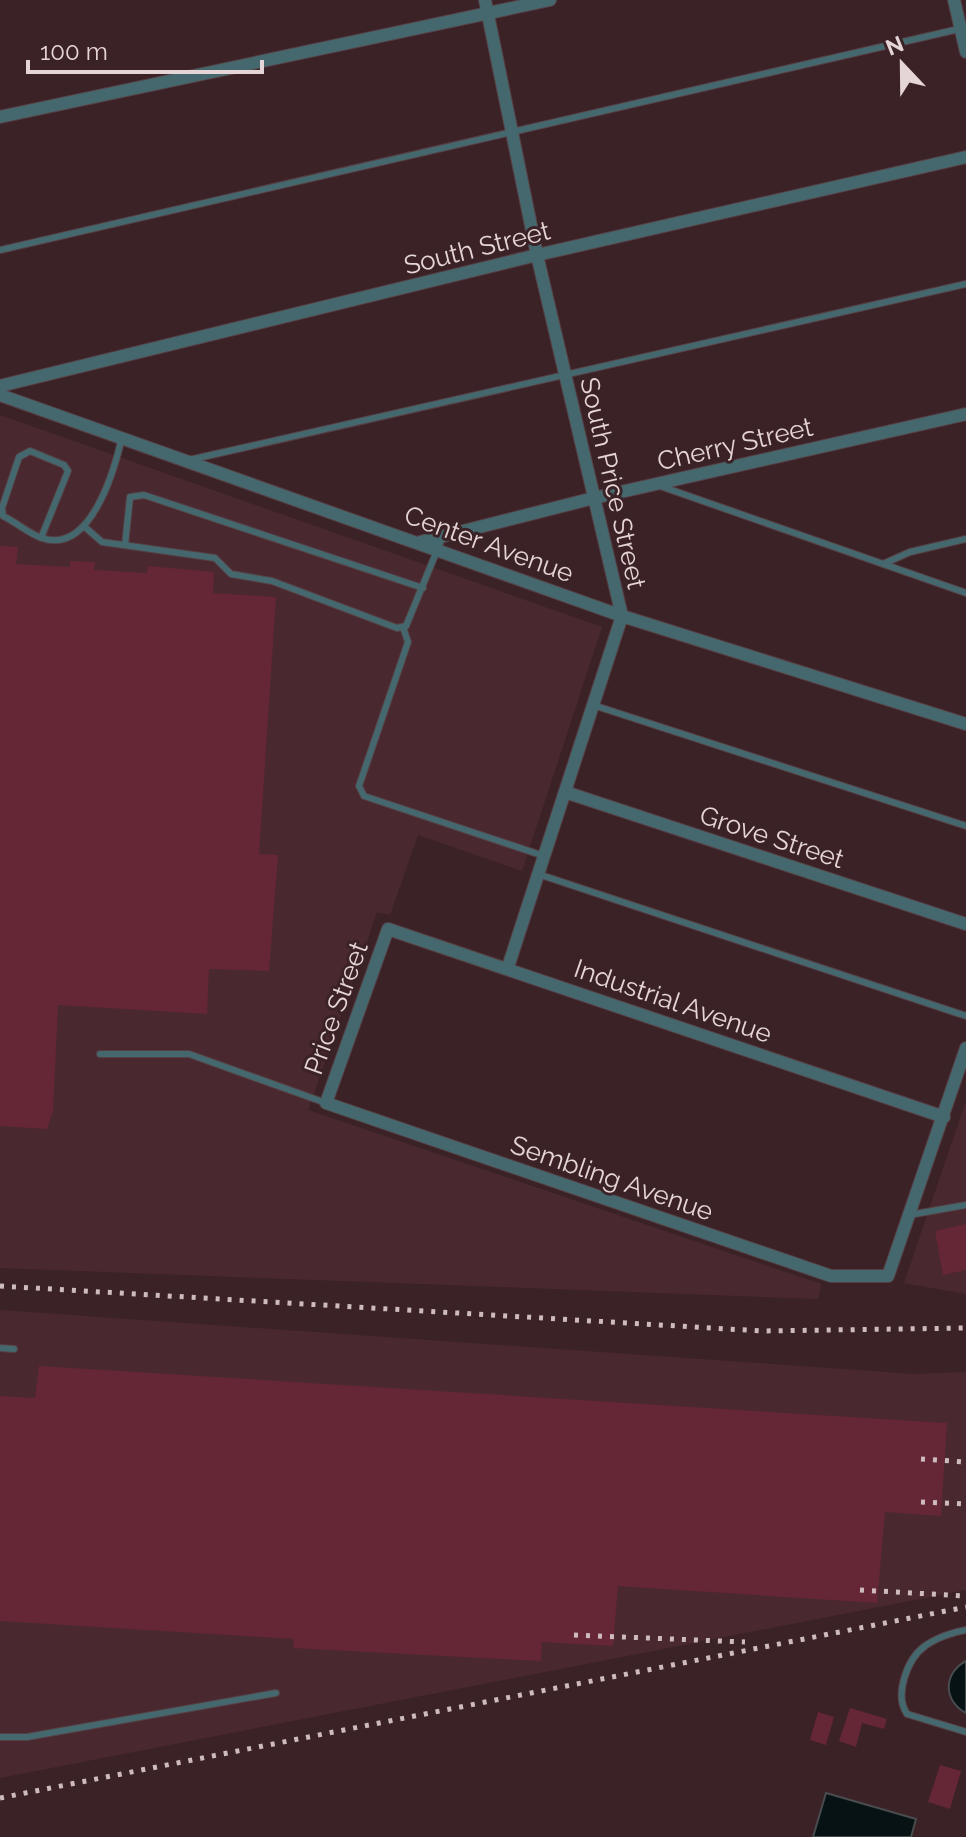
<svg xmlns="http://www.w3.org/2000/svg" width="966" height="1837" font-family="Raleway,sans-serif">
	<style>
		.built { fill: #49292f }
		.water { fill: #061214; stroke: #494c4e; stroke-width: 2 }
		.building { fill: #652636 }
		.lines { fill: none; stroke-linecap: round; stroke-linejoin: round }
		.service-casing { stroke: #563f43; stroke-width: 8 }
		.minor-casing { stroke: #563f43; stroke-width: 14 }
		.service { stroke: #45686f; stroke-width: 6 }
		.minor { stroke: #45686f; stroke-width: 12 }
		.rail { stroke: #cebbbe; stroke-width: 5; stroke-dasharray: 4 8; stroke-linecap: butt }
		.labels { text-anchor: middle; stroke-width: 6; stroke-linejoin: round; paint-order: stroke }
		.street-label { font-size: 26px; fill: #e6d5d7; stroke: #3b2227 }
	</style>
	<rect width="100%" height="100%" fill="#3b2227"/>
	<!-- built -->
	<path class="built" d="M0,415l602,212 -80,244 -104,-36 -28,80 -13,-3 -69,198 513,174 -3,15 -818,-31z
		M966,1101v193l-62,-11z
		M0,1310l914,64 52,-2v218l-966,188z"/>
	<!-- water -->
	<path class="water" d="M966,1661v52c-23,-12 -23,-40 0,-52z
		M826,1793l90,26 -5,18h-98z"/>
	<!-- building -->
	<path class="building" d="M0,546l18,1 -2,17 54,3v-6l25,1 -1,8 53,3 1,-7 66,6 -1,21 63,4 -17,257 19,1 -9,116 -60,-2 -2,45 -149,-9 -5,106 -6,18 -47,-3z
		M966,1224v46l-23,5 -8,-44z
		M39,1366l908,57 -6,93 -56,-4 -8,91 -259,-17 -5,60 -71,-4 -1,19 -248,-13 1,-9 -294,-18v-225l35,2z
		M850,1708l37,11 -3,10 -22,-6 -6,24 -17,-6z
		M818,1712l16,5 -8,28 -16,-5z
		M940,1765l21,6 -11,38 -22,-7z"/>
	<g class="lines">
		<defs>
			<path id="service" d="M0,250l959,-221
				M189,460l777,-176
				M660,486l306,107
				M86,528l16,14 113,16 16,16 41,7 125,47 9,-2 37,-90
				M41,538l27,-67 -4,-6 -34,-14 -11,6 -17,51 1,8c13,6 26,18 39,22 48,17 72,-66 80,-101
				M125,545l5,-48 14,-2 279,93
				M883,564l27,-12 56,-13
				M403,627l5,15 -49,144 5,10 180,60
				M593,705l373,121
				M538,874l428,142
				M100,1054h89l137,49
				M909,1215l57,-10
				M0,1348l14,1
				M966,1630c-13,2 -30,8 -41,16 -18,13 -31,49 -18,68l59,18
				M0,1737h27l249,-44"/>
			<path id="minor" d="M485,0l52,255 85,361 -114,351
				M954,0l12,52
				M0,117l550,-117
				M0,386l537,-131 429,-98
				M0,395l622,221 344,108
				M420,542l174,-44 372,-84
				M565,792l401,132
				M944,1117l-556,-188 -62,174 505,173h57l78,-228"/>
		</defs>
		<!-- service casing -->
		<use href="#service" class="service-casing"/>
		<!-- minor casing -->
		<use href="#minor" class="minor-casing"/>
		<!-- service -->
		<use href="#service" class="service"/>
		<!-- minor -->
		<use href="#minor" class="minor"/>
		<!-- rail -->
		<path class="rail" d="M0,1286l762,45 204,-3
			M921,1459l45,3
			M921,1502l45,2
			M860,1590l106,6
			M574,1635l171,7
			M0,1798l966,-191"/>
	</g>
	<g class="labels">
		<!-- street labels -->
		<g class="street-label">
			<text transform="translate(477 248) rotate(-14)" y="9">South Street</text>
			<text transform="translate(735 444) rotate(-13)" y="9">Cherry Street</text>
			<text transform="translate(613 483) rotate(77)" y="9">South Price Street</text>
			<text transform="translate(489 544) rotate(20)" y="9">Center Avenue</text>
			<text transform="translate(772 837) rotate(18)" y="9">Grove Street</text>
			<text transform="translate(673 1001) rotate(19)" y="9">Industrial Avenue</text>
			<text transform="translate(336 1008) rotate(-70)" y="9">Price Street</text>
			<text transform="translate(612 1178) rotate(19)" y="9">Sembling Avenue</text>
		</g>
	</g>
	<!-- north arrow -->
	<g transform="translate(902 64) rotate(338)" stroke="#3b2227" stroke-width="6" paint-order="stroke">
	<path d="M0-6L14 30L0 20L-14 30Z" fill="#e6d5d7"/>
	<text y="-12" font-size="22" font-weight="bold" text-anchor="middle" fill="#e6d5d7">N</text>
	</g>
	<!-- scale -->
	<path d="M28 60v12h234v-12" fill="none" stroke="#e6d5d7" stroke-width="4"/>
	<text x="40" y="60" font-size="24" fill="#e6d5d7" stroke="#3b2227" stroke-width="6" paint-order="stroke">100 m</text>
</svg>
